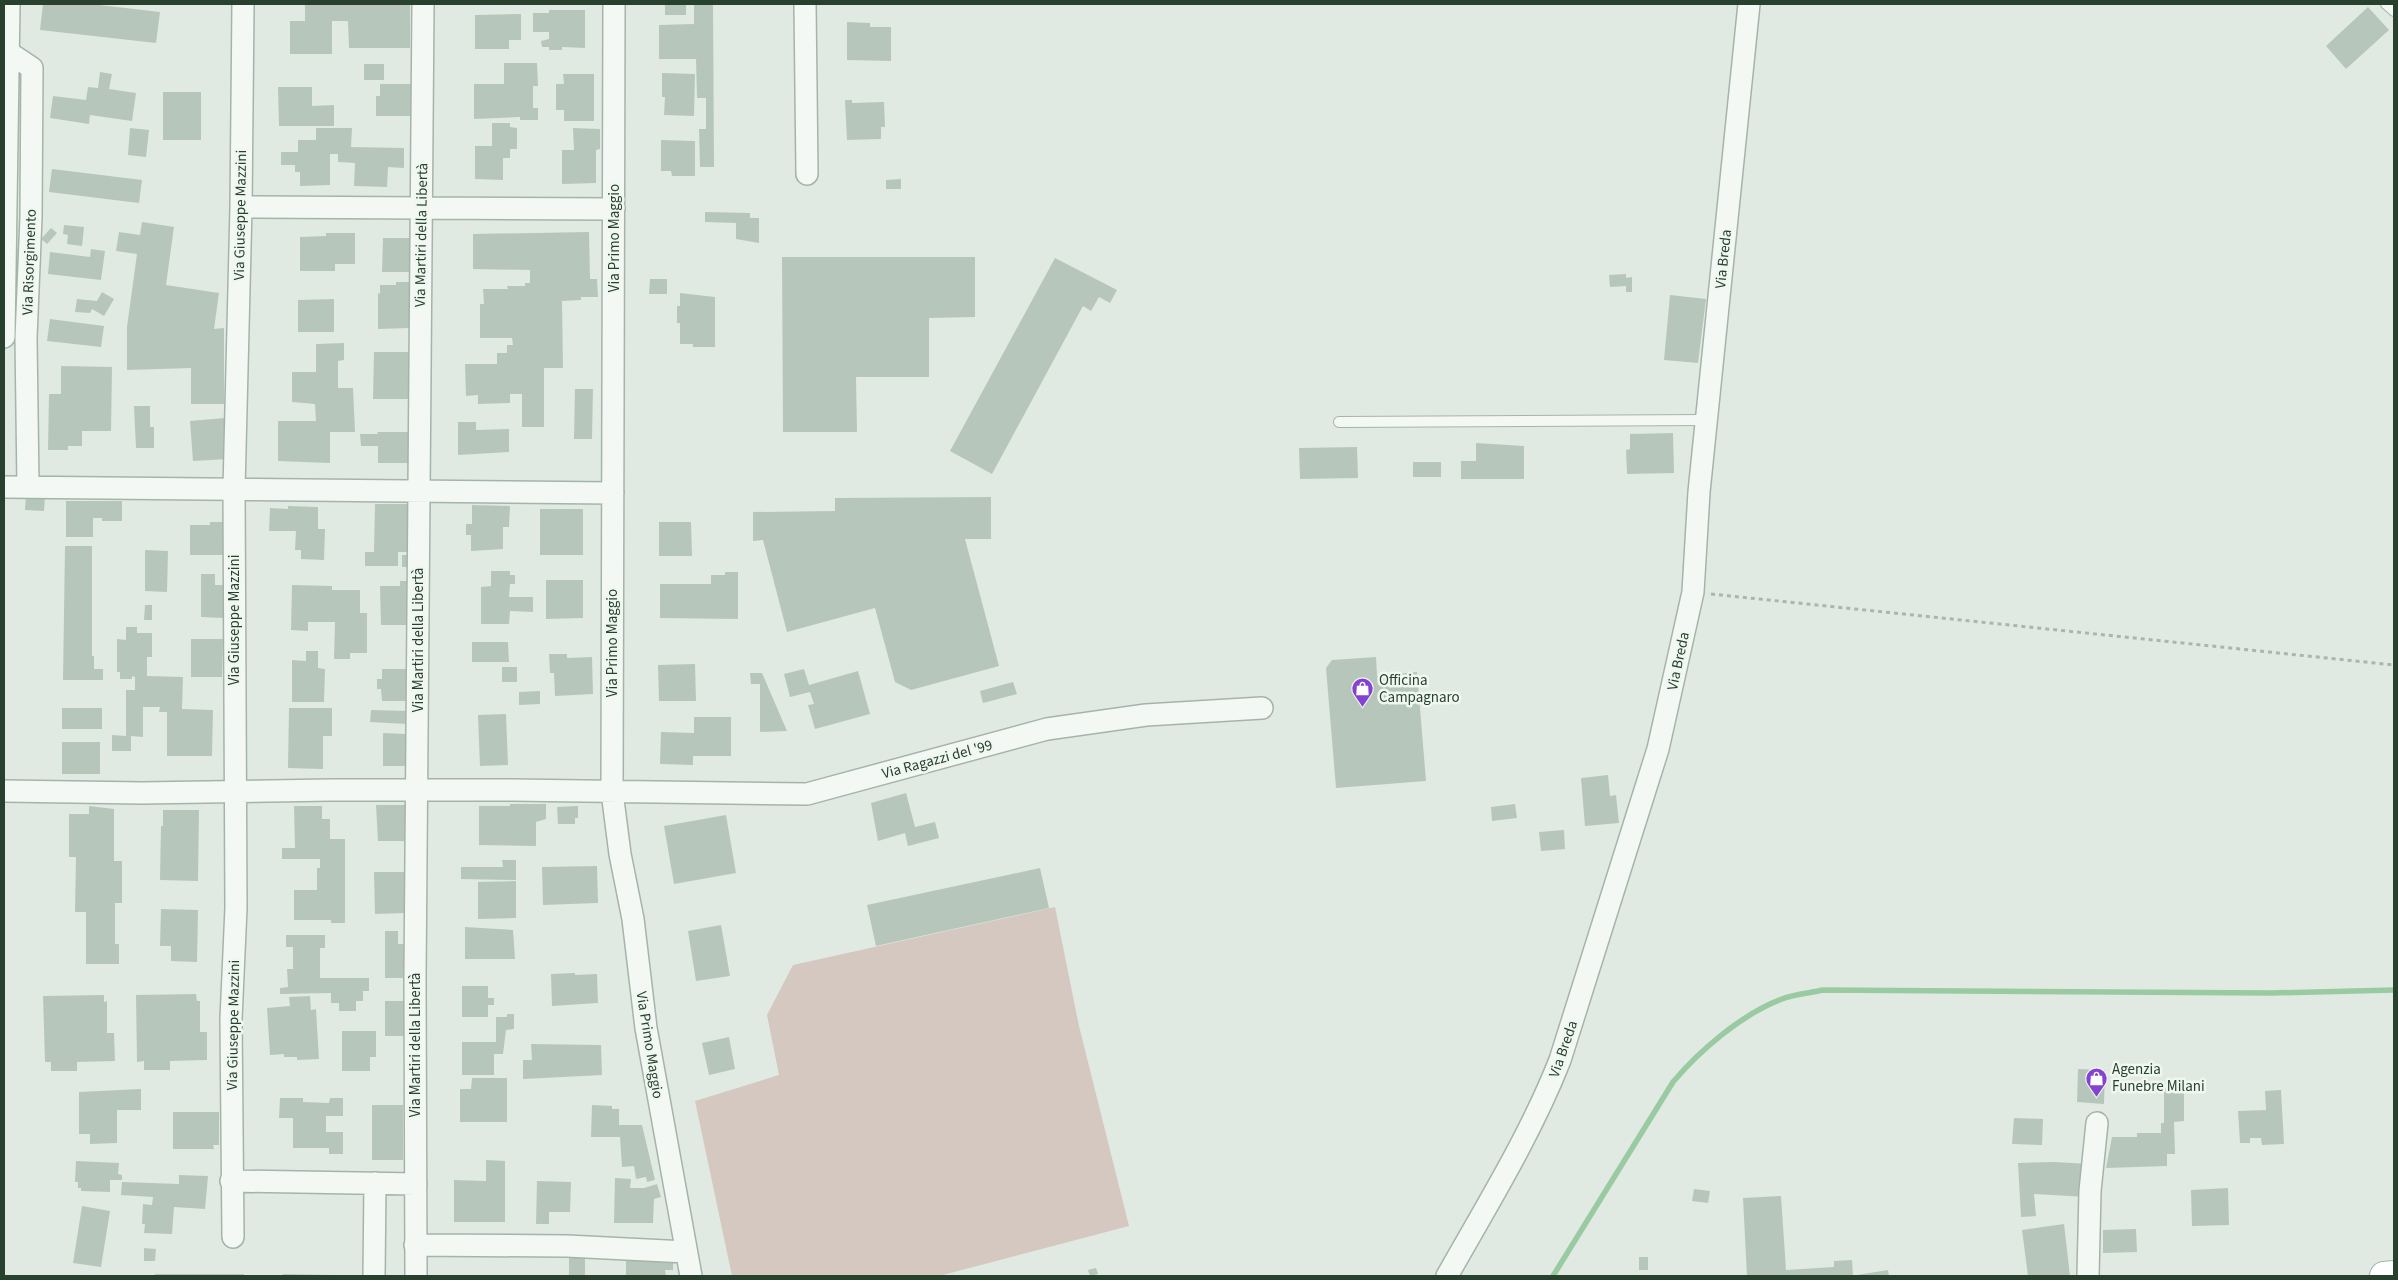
<svg xmlns="http://www.w3.org/2000/svg" width="2398" height="1280" font-family="'Source Sans 3',sans-serif">
	<style>
		.green { fill: #d4c8c1 }
		.lines { fill: none; stroke-linecap: round; stroke-linejoin: round }
		.stream { stroke: #9acaa1; stroke-width: 5.5 }
		.building { fill: #b7c6bb }
		.lane-casing { stroke: #a5b4a9; stroke-width: 12 }
		.street-casing { stroke: #a5b4a9; stroke-width: 24 }
		.secondary-casing { stroke: #a5b4a9; stroke-width: 30 }
		.path { stroke: #aab6ad; stroke-width: 3; stroke-dasharray: 4 4; stroke-linecap: butt }
		.lane { stroke: #f3f8f4; stroke-width: 10 }
		.street { stroke: #f3f8f4; stroke-width: 21 }
		.secondary { stroke: #fff; stroke-width: 28 }
		.labels { text-anchor: middle; stroke-width: 5; stroke-linejoin: round; paint-order: stroke }
		.street-label { font-size: 15px; fill: #28412f; stroke: #f0f7f1 }
		.poi-label { font-size: 15px; fill: #28412f; stroke: #f0f7f1; text-anchor: start }
	</style>
	<rect width="100%" height="100%" fill="#e0eae2"/>
	<!-- green -->
	<path class="green" d="M1055,907l24,119 50,200 -190,50h-207l-37,-175 84,-26 -12,-60 26,-50z"/>
	<g class="lines">
		<!-- stream -->
		<path class="stream" d="M1553,1276l120,-194c27,-32 69,-68 109,-83 12,-5 28,-6 41,-9l449,3 122,-3"/>
	</g>
	<!-- building -->
	<path class="building" d="M43,4h48l69,8 -4,31 -116,-13z
		M305,4h105v44h-61l-1,-27h-16v33h-42v-33h15z
		M665,4h21v11h-21z
		M694,4h19l1,163h-14l-1,-38h7v-31h-9l-1,-39h-37v-34l35,-1z
		M2368,7l21,23 -43,39 -20,-23z
		M549,10h36v38l-23,-1v3h-13v-3h-7l-1,-6 8,-2v-7h-16v-19h16z
		M521,14v26h-12v9h-34v-34z
		M847,22l23,1v4h21v34l-44,-1z
		M504,63h33l1,23h-5v22h5v12h-18v-3l-46,2v-35h30z
		M364,64h20v16h-20z
		M100,72l12,2 -3,15 27,4 -4,28 -42,-6 -1,9 -39,-6 3,-22 33,4 2,-13 10,1z
		M662,73l33,1 -1,42 -30,-1 1,-18h-3z
		M563,74h31v47h-30v-11h-8v-26h8z
		M380,84h31v32h-35v-20h4z
		M278,87h34v19l22,-1v21h-55z
		M163,92h38v48h-38z
		M845,100h7v3l32,-1 1,25h-4v12l-34,1z
		M492,123h18v4l7,1v21h-7v9h-7v22l-28,-1v-33h17z
		M130,128l19,2 -3,27 -18,-2z
		M316,128h36l-1,19 53,1v20l-16,-1 -1,20 -33,-1 1,-23 -17,-1v-8h-8v31l-30,1v-14h-5v-7h-14v-13h17v-12h18z
		M573,128l27,1v20l-4,1v33l-34,1v-34h12z
		M661,140l34,1v35h-23l-1,-5h-10z
		M52,169l90,11 -3,23 -90,-11z
		M901,179v10h-15v-9z
		M705,212l45,1v5h9v25l-23,-4v-16l-31,-1z
		M142,222l32,5 -8,58 53,8 -5,36 10,-1v76h-33v-36l-64,2v-43l10,-73 -21,-3 3,-19 21,3z
		M64,225l20,2 -2,19 -15,-2 1,-9 -5,-1z
		M51,228l6,5 -10,11 -6,-5z
		M589,232l1,47h7l1,18h-17v3l-19,1 1,67h-19v59h-22v-33h-12v9l-32,1v-9l-12,1 -1,-32h32v-11h10v-8h6l-1,-7h-32v-34h4l-1,-15h25l-1,-3h18v-3h5v-13l-57,-1v-35z
		M326,233h29v31h-20v7h-35v-34l26,-1z
		M383,238h27l-1,34h-27z
		M91,249l14,2 -4,29 -53,-6 2,-22 40,5z
		M782,257h193v60l-46,1v59h-73l1,55h-74z
		M1055,258l62,32 -7,13 -11,-6 -8,14 -8,-5 -91,168 -42,-23z
		M1626,274v4l6,-1v15h-6v-6l-16,1 -1,-12z
		M650,279h17v15h-18z
		M396,282h14v46l-32,1v-36l2,1v-9h16z
		M102,292l12,7 -10,17 -12,-7 -2,4 -15,-1 2,-13 20,2z
		M680,293l35,4v50h-22v-3h-13v-21h-3v-17h3z
		M1670,295l36,4 -8,64 -34,-3z
		M334,299v33h-36v-32z
		M50,319l54,7 -3,21 -54,-6z
		M344,343v17l-6,1v27h15l2,44h-25v31l-52,-2v-40h38l-1,-17 -23,-2v-30h24v-28z
		M374,352h34v5h3l-1,42h-37z
		M61,366l51,1 -1,64h-29v15h-14v4h-20l1,-56h12z
		M575,389h18l-1,50h-18z
		M134,406h16v21h4v21h-18z
		M225,418l3,41 -35,2 -3,-40z
		M458,422h18v8l33,-1v23l-51,3z
		M377,432h33v31h-32v-17h-17l-1,-12h18z
		M1673,433l1,40 -47,1 -1,-24 4,-1v-15z
		M1476,443l48,3v33h-63v-18h15z
		M1357,447l1,31 -58,1 -1,-31z
		M1413,462h28v15h-28z
		M26,495l19,1 -1,15 -19,-1z
		M991,497v42h-26l34,127 -88,24 -16,-8 -20,-74 -88,24 -24,-92 -10,1v-29l82,-1v-13z
		M66,501h56v20h-20v-3h-9v19h-27z
		M375,504h34l-1,48h-10v14h-33v-14h9z
		M472,505l38,1 -1,21h-6v22l-32,2v-16h-5v-11h6z
		M288,506l30,1v22h7l-1,31 -23,-1v-9h-6l1,-19h-27l1,-23 18,1z
		M540,509h43v46h-43z
		M210,522h13v33h-33v-30h20z
		M659,522h32l1,34h-33z
		M65,546h27v110h2v13h9v11h-40z
		M145,550l23,1 -1,41 -22,-1z
		M402,555h13l-1,12h-12z
		M491,571h19v4h5v9h-5l-1,13h24v15l-23,-1 -1,13h-28v-37l10,-1z
		M725,572h13v47l-78,-1v-34h51v-9h14z
		M201,574h14v11h9l-1,33 -22,-1z
		M546,580h37v38l-37,1z
		M400,581h8v44h-27l-1,-39h20z
		M292,585l40,1v4h28v23h7v40h-17v6h-16l1,-37h-27v9l-17,-1z
		M145,605h7v15h-8z
		M126,627h11v6h15v24h-5v19l36,1 -1,32 31,1 -1,46h-45v-44h-8l1,-5h-17v30l-12,-1v15h-19v-16l14,1v-46h9v-13l-3,-1v3h-12v-7h-3v-33l9,1z
		M191,639h32l-1,38h-31z
		M472,642h36l1,20h-37z
		M306,651h12v17l7,1 -1,33h-32v-42l14,1z
		M549,654h18v4l25,-1 1,37 -38,2 -1,-23h-4z
		M1376,657l1,19 40,-4 9,109 -90,7 -10,-120 6,-8z
		M695,664l1,37h-37l-1,-36z
		M502,667h15v15h-15z
		M382,669h25v32h-25l-1,-12h-4v-10h5z
		M804,669l5,16 49,-14 12,43 -55,15 -7,-24 6,-1 -4,-12 -20,5 -6,-23z
		M750,673h12l25,58 -27,1v-48h-9z
		M1013,682l4,12 -34,9 -3,-12z
		M540,691v13l-21,1v-13z
		M62,708h40v21h-40z
		M289,708h43v28h-9v33l-35,-1z
		M371,710l37,1 -1,13 -37,-2z
		M506,714l2,51 -28,1 -2,-51z
		M694,717h37v39h-38v9l-33,-1 1,-32 33,1z
		M383,733l24,1 -1,32h-23z
		M62,742h38v32h-38z
		M1608,775l2,21 6,-1 3,28 -34,3 -4,-48z
		M906,793l9,34 20,-5 4,16 -31,8 -3,-13 -27,8 -7,-38z
		M510,804h36v15l-10,3v24l-57,-1v-39h31z
		M1515,804l2,14 -25,3 -1,-14z
		M376,805h29v36h-27z
		M89,806l25,3v52h8v42h-7v41h4v20h-33v-52h-11l1,-55h-7v-43h20z
		M294,806h28v13h8v20h15v84h-14v-3h-37v-30h23v-22h3v-9h-38v-11h13z
		M578,806v12h-3v6h-17l-1,-17z
		M163,810h36l-1,71 -38,-1 1,-54h2z
		M726,815l10,58 -62,11 -10,-58z
		M1564,830l1,19 -24,2 -2,-19z
		M502,860h14v20l-55,-1v-12h42z
		M597,866l1,37 -55,2 -1,-38z
		M1040,868l9,40 -173,38 -9,-41z
		M374,872h31l1,41 -31,1z
		M516,881v37l-38,1v-37z
		M161,909l37,1 -1,52 -26,-1v-15h-11z
		M721,925l9,51 -34,5 -8,-50z
		M465,927l48,3 2,29h-50z
		M385,931h13v13h8l-1,34h-20z
		M286,935h39v13h-5v30h49v13h-6v10h-7v10h-17v-8h-8v-10l-51,1v-6l8,-1 -1,-18h6v-22h-7z
		M575,973v2l22,-1 1,29 -46,3 -1,-32z
		M462,986h26v12h6v7h-6v12h-26z
		M196,994l1,7h3v31h7v28l-37,1v9h-26v-9l-7,1 -1,-67z
		M104,995v7l3,-1v32h7l1,28 -38,1v9h-26v-9h-6l-2,-66z
		M310,996l1,14 5,-1 3,50 -22,1v-3h-13v-3l-14,1 -3,-47 23,-2 -1,-9z
		M385,1001h20v35h-20z
		M507,1014h7v15l-8,1 -3,24h-9v21h-32v-33h34v-25h11z
		M342,1031h34v26h-6v14h-28z
		M729,1037l6,32 -26,6 -7,-32z
		M531,1044l70,1 1,30 -79,4v-19h9z
		M2078,1069l27,1 -1,34 -27,-2z
		M472,1078h35v44h-47v-33h11z
		M2164,1088l20,1v32l-10,1 1,32h-8v12l-61,2 6,-31h25v-4h24v-10h3z
		M141,1089v21h-24v33l-27,1v-10h-11v-42z
		M2281,1090l3,54 -22,1 -1,-7h-11v5h-10l-2,-32 28,-1 -1,-19z
		M280,1098h23v4l26,1 1,-5h13v18h-17v16h17v22h-14v-6h-36v-30h-14z
		M372,1105h31v55h-31z
		M592,1105l20,1v3h7v16h23l13,55 -8,2 -1,-5 -10,2 -2,-13 -12,1 -2,-30h-29z
		M173,1112h46v33h-6l1,4h-41z
		M2014,1118l29,1 -1,26 -30,-1z
		M486,1160l19,1v61h-51v-42l32,1z
		M76,1161l43,2 -1,11 4,1v5h-12v12l-29,-1v-3h-3v-6h-3z
		M2054,1162l35,2 -2,33 -53,-3 2,22 -15,1 -3,-54z
		M179,1175l29,1 -3,33 -31,-2 -2,27 -28,-1 1,-9h-3l1,-20 9,1 1,-8 -32,-2 1,-13 57,2z
		M615,1178l16,1 -1,9h14l13,-4 4,13 -7,2 -1,24h-39z
		M537,1181l34,1 -1,30h-21v12h-13z
		M2228,1188l1,37 -37,1 -1,-36z
		M1694,1189l16,2 -2,12 -16,-2z
		M1781,1196l5,74 48,-3v-6l18,-1 1,16h-106l-4,-78z
		M82,1206l28,5 -9,56 -28,-4z
		M2064,1224l6,52h-42l-6,-46z
		M2136,1229l1,23 -34,1v-23z
		M144,1248l12,1 -1,12h-11z
		M1639,1257h9v13h-9z
		M569,1258h16v18h-16z
		M626,1260l47,1v9h-8l1,6h-40z
		M1096,1268l2,6 -8,2 -2,-6z
		M1888,1270l1,6h-32v-1z
		M155,1274h89v2h-89z
		M283,1274l51,1v1h-51z"/>
	<g class="lines">
		<defs>
			<path id="lane" d="M2386,4l8,7
				M1339,422l367,-2"/>
			<path id="street" d="M614,4l-2,788 8,62 13,65 13,109 45,248
				M805,4l2,170
				M8,52l24,16 -1,149 -5,121 2,148
				M241,207l373,2
				M4,337l5,-333
				M4,487l609,6
				M4,791l138,2 189,-3h181l295,4 240,-65 99,-14 116,-7
				M231,1181l185,3
				M233,1237l-2,-218 5,-111 -2,-419 7,-282 2,-203
				M415,1245l152,1 119,6
				M374,1276l1,-93
				M416,1276l-1,-298 8,-974
				M1447,1276c40,-71 83,-140 113,-216l98,-311 35,-157 6,-100 50,-488
				M2088,1276l2,-85 7,-68"/>
			<path id="secondary" d="M2384,1276l10,-1"/>
		</defs>
		<!-- lane casing -->
		<use href="#lane" class="lane-casing"/>
		<!-- street casing -->
		<use href="#street" class="street-casing"/>
		<!-- secondary casing -->
		<use href="#secondary" class="secondary-casing"/>
		<!-- path -->
		<path class="path" d="M1711,594l683,71"/>
		<!-- lane -->
		<use href="#lane" class="lane"/>
		<!-- street -->
		<use href="#street" class="street"/>
		<!-- secondary -->
		<use href="#secondary" class="secondary"/>
	</g>
	<!-- icons -->
	<defs>
		<symbol id="shop-pin" viewBox="-11 -11 22 30"><path d="M0 17L-7.5 6A9.5 9.5 0 1 1 7.5 6Z" fill="#8542d2" stroke="#f0f7f1"/><path d="M-5-2.5h2.3a2.7 3.5 0 0 1 5.4 0H5L5.5 6h-11ZM-1.5-2.5h3a1.5 2.3 0 0 0-3 0Z" fill="#fff"/></symbol>
	</defs>
	<g fill-rule="evenodd">
		<use href="#shop-pin" x="1350" y="676" width="25" height="34"/>
		<use href="#shop-pin" x="2084" y="1066" width="25" height="34"/>
	</g>
	<g class="labels">
		<!-- street labels -->
		<g class="street-label">
			<text transform="translate(240 215) rotate(-89)" y="5">Via Giuseppe Mazzini</text>
			<text transform="translate(421 235) rotate(-89)" y="5">Via Martiri della Libertà</text>
			<text transform="translate(614 238) rotate(-90)" y="5">Via Primo Maggio</text>
			<text transform="translate(1723 259) rotate(-84)" y="5">Via Breda</text>
			<text transform="translate(29 262) rotate(-88)" y="5">Via Risorgimento</text>
			<text transform="translate(234 620) rotate(-90)" y="5">Via Giuseppe Mazzini</text>
			<text transform="translate(418 640) rotate(-90)" y="5">Via Martiri della Libertà</text>
			<text transform="translate(612 643) rotate(-90)" y="5">Via Primo Maggio</text>
			<text transform="translate(1678 661) rotate(-78)" y="5">Via Breda</text>
			<text transform="translate(937 759) rotate(-15)" y="5">Via Ragazzi del '99</text>
			<text transform="translate(233 1025) rotate(-89)" y="5">Via Giuseppe Mazzini</text>
			<text transform="translate(415 1045) rotate(-90)" y="5">Via Martiri della Libertà</text>
			<text transform="translate(650 1045) rotate(81)" y="5">Via Primo Maggio</text>
			<text transform="translate(1563 1049) rotate(-71)" y="5">Via Breda</text>
		</g>
		<!-- poi labels -->
		<g class="poi-label">
			<text x="1379" y="685">Officina<tspan x="1379" dy="17">Campagnaro</tspan></text>
			<text x="2112" y="1074">Agenzia<tspan x="2112" dy="17">Funebre Milani</tspan></text>
		</g>
	</g>
	<!-- border -->
	<rect width="2398" height="1280" fill="none" stroke="#28412f" stroke-width="10"/>
</svg>
